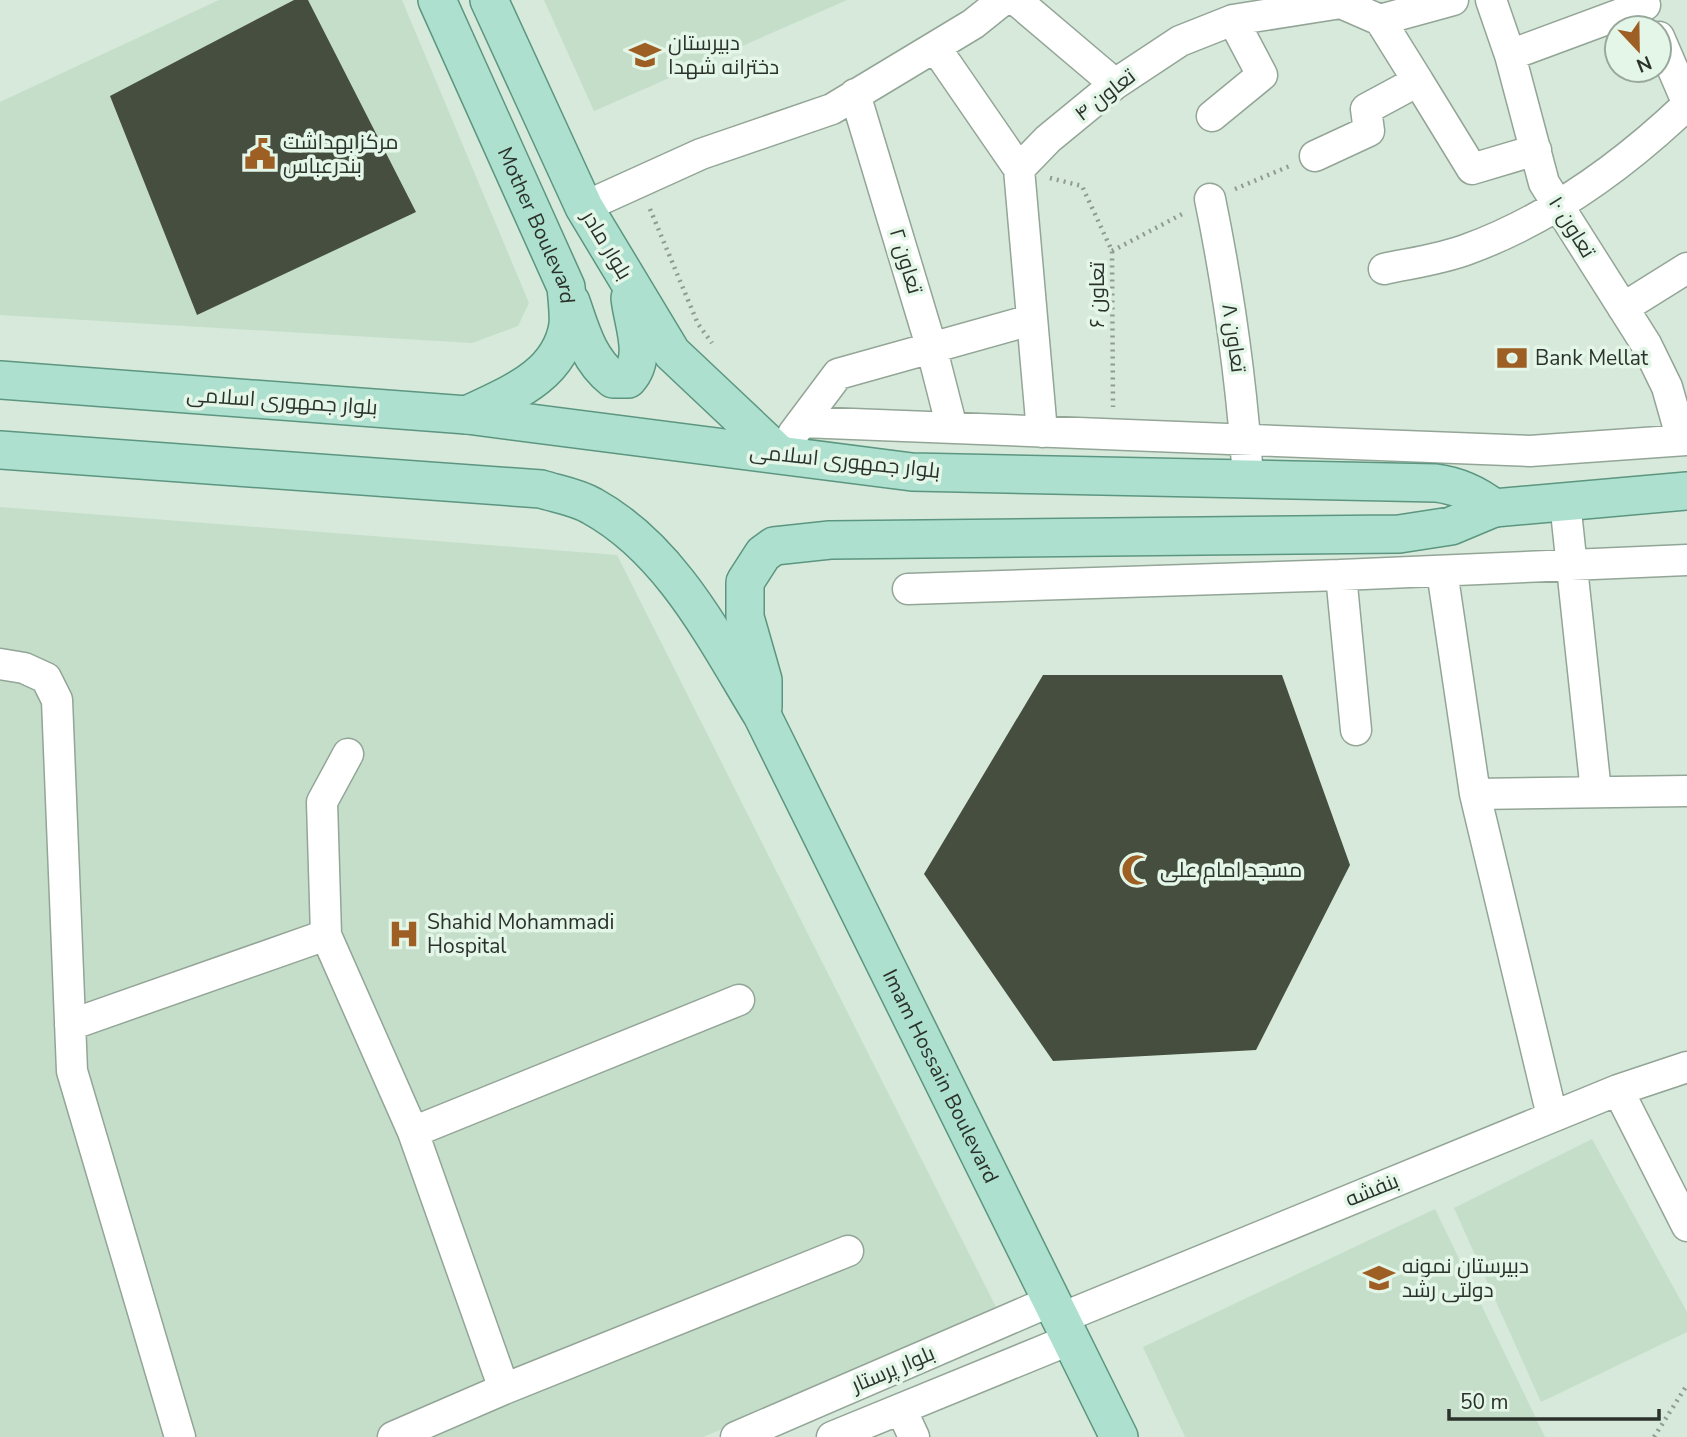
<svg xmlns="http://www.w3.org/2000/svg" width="1687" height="1437" font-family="'Nunito Sans',Cairo,sans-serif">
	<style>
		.built { fill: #c5deca }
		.building { fill: #454e3f }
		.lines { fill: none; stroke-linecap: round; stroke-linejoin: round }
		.minor-casing { stroke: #93a597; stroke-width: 33 }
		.major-casing { stroke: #5c9681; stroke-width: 40 }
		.path { stroke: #8e9c91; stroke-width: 4.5; stroke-dasharray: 2 5; stroke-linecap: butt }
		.minor { stroke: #fff; stroke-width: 30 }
		.major { stroke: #ade0cf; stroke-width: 37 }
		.labels { text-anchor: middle; stroke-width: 7; stroke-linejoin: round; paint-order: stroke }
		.poi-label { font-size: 21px; fill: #2b322c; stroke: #e3f6e7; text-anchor: start }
		.street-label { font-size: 21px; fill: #2b322c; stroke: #e3f6e7 }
	</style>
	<rect width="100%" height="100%" fill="#d6e9da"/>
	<!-- built -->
	<path class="built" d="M219,0h183l127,303 -11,23 -46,17 -472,-28v-213z
		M544,0h303l-253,111z
		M0,507l617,48 382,758 -296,124h-703z
		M1592,1139l95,173v20l-146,70 -87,-194z
		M1435,1209l110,228h-360l-42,-90z"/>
	<!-- building -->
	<path class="building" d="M294,0h14l108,212 -219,103 -87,-219z
		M1043,675h239l68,190 -94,185 -203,11 -129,-187z"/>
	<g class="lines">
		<defs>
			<path id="minor" d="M1016,0l99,84
				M1491,0l19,55 34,128 102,161 21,43 15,53
				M1659,37l28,65
				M935,47l84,122 23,263
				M1510,55l135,-50
				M1418,81l54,88 64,-19
				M855,94l76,252 21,82
				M1212,116l50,-41 -29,-55
				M1315,156l54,-25 -3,-22 52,-28 -38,-61
				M1019,169l29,-30 67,-55 65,-43 53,-21 108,-17 39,17 73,-20
				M1210,199c19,93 32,185 38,280
				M584,207l117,-53 131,-45 141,-85 30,-24
				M1384,269c28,-6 58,-10 84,-20 82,-30 156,-84 219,-144
				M1623,308l64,-40
				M802,422l728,29 157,-11
				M793,434l45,-60 193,-54
				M1565,502l31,290
				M1442,571l33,223 77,322
				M1341,575l15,155
				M908,589l433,-14 346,-15
				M0,664l24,4 22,10 11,22 15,371 108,366
				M1475,794l212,-3
				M326,935l87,197 91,257
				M70,1025l256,-90 -4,-133 26,-48
				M1618,1090l69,136
				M413,1132l326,-132
				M1059,1319l559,-229 69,-23
				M901,1409l13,28
				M393,1437l111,-48 344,-138
				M736,1437l315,-136
				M832,1437l237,-97"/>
			<g id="major">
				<path id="s1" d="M437,0l129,287c1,12 3,27 2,38 -8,52 -60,70 -101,90"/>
				<path d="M489,0l95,207 88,146 106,100"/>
				<path d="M571,302c10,29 17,57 42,77h15c20,-22 5,-54 2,-81"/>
				<path d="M0,380l467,35 445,57 524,11c23,3 40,11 58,25l193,-17"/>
				<path id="s2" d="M0,450l541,39c16,5 36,8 51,17 80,44 124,134 170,209l357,722"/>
				<path d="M763,707v-27l-18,-63v-35l18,-28 11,-8 56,-6 569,-6 52,-8 43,-18"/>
			</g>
		</defs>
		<!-- minor casing -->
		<use href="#minor" class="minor-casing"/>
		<!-- major casing -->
		<use href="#major" class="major-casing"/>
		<!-- path -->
		<path class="path" d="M1050,178l32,8 30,65 1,156
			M1235,189l57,-24
			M650,209l48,115 14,19
			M1112,251l74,-39
			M1654,1437l33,-52"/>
		<!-- minor -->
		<use href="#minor" class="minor"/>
		<!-- major -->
		<use href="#major" class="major"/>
	</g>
	<!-- icons -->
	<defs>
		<symbol id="school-bare" viewBox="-9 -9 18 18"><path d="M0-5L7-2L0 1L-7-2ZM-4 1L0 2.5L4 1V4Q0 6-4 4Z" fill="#9d5f24" stroke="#e3f6e7" stroke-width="2.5" paint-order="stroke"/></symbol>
		<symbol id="civic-bare" viewBox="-9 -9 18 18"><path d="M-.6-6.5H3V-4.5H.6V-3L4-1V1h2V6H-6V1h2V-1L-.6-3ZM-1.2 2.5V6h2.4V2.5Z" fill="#9d5f24" stroke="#e3f6e7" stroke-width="2.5" paint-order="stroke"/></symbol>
		<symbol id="bank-bare" viewBox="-9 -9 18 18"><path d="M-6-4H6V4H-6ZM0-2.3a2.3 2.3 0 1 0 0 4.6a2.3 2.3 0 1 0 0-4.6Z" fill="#9d5f24" stroke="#e3f6e7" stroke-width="2.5" paint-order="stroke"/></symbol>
		<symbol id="mosque-bare" viewBox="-9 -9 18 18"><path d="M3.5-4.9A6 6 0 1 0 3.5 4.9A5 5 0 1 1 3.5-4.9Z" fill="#9d5f24" stroke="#e3f6e7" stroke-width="2.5" paint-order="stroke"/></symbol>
		<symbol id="hospital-bare" viewBox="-9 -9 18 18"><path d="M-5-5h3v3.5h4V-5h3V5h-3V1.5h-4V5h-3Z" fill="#9d5f24" stroke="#e3f6e7" stroke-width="2.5" paint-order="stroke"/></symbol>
	</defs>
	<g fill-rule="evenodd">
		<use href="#school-bare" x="623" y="33" width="44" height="44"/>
		<use href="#civic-bare" x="238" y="132" width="44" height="44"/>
		<use href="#bank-bare" x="1490" y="336" width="44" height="44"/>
		<use href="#mosque-bare" x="1115" y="848" width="44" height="44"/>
		<use href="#hospital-bare" x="382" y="912" width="44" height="44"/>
		<use href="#school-bare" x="1357" y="1256" width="44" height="44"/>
	</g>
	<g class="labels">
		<!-- poi labels -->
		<g class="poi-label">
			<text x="668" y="50">دبیرستان<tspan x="668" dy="24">دخترانه شهدا</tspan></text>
			<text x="283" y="149">مرکز بهداشت<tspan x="283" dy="24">بندرعباس</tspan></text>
			<text x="1535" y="365">Bank Mellat</text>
			<text x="1160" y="877">مسجد امام علی</text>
			<text x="427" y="929">Shahid Mohammadi<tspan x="427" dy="24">Hospital</tspan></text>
			<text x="1402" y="1273">دبیرستان نمونه<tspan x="1402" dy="24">دولتی رشد</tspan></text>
		</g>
		<!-- street labels -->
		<g class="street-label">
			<text transform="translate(1105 95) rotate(-38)" y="7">تعاون ۴</text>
			<text dy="7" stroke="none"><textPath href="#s1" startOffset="247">Mother Boulevard</textPath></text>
			<text transform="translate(1572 227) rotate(58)" y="7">تعاون ۱۰</text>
			<text transform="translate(607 245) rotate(59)" y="7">بلوار مادر</text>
			<text transform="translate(906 261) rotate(73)" y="7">تعاون ۲</text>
			<text transform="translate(1097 295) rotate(-90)" y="7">تعاون ۶</text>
			<text transform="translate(1234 338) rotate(82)" y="7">تعاون ۸</text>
			<text transform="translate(282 401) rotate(4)" y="7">بلوار جمهوری اسلامی</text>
			<text transform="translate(845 461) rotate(6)" y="7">بلوار جمهوری اسلامی</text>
			<text dy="7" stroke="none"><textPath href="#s2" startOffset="1272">Imam Hossain Boulevard</textPath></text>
			<text transform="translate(1372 1190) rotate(-22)" y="7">بنفشه</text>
			<text transform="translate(893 1369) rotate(-23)" y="7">بلوار پرستار</text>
		</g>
	</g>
	<!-- north arrow -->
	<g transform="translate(1638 49) rotate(158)"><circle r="33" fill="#e3f6e7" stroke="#99a89c" stroke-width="2"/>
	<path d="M0-5L12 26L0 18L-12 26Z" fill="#9d5f24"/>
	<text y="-10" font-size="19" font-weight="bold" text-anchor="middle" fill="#2b322c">N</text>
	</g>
	<!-- scale -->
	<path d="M1449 1409v10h210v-10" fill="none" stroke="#2b322c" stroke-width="3.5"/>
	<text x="1460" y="1409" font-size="21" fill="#2b322c" stroke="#e3f6e7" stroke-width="5" paint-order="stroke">50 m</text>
</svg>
